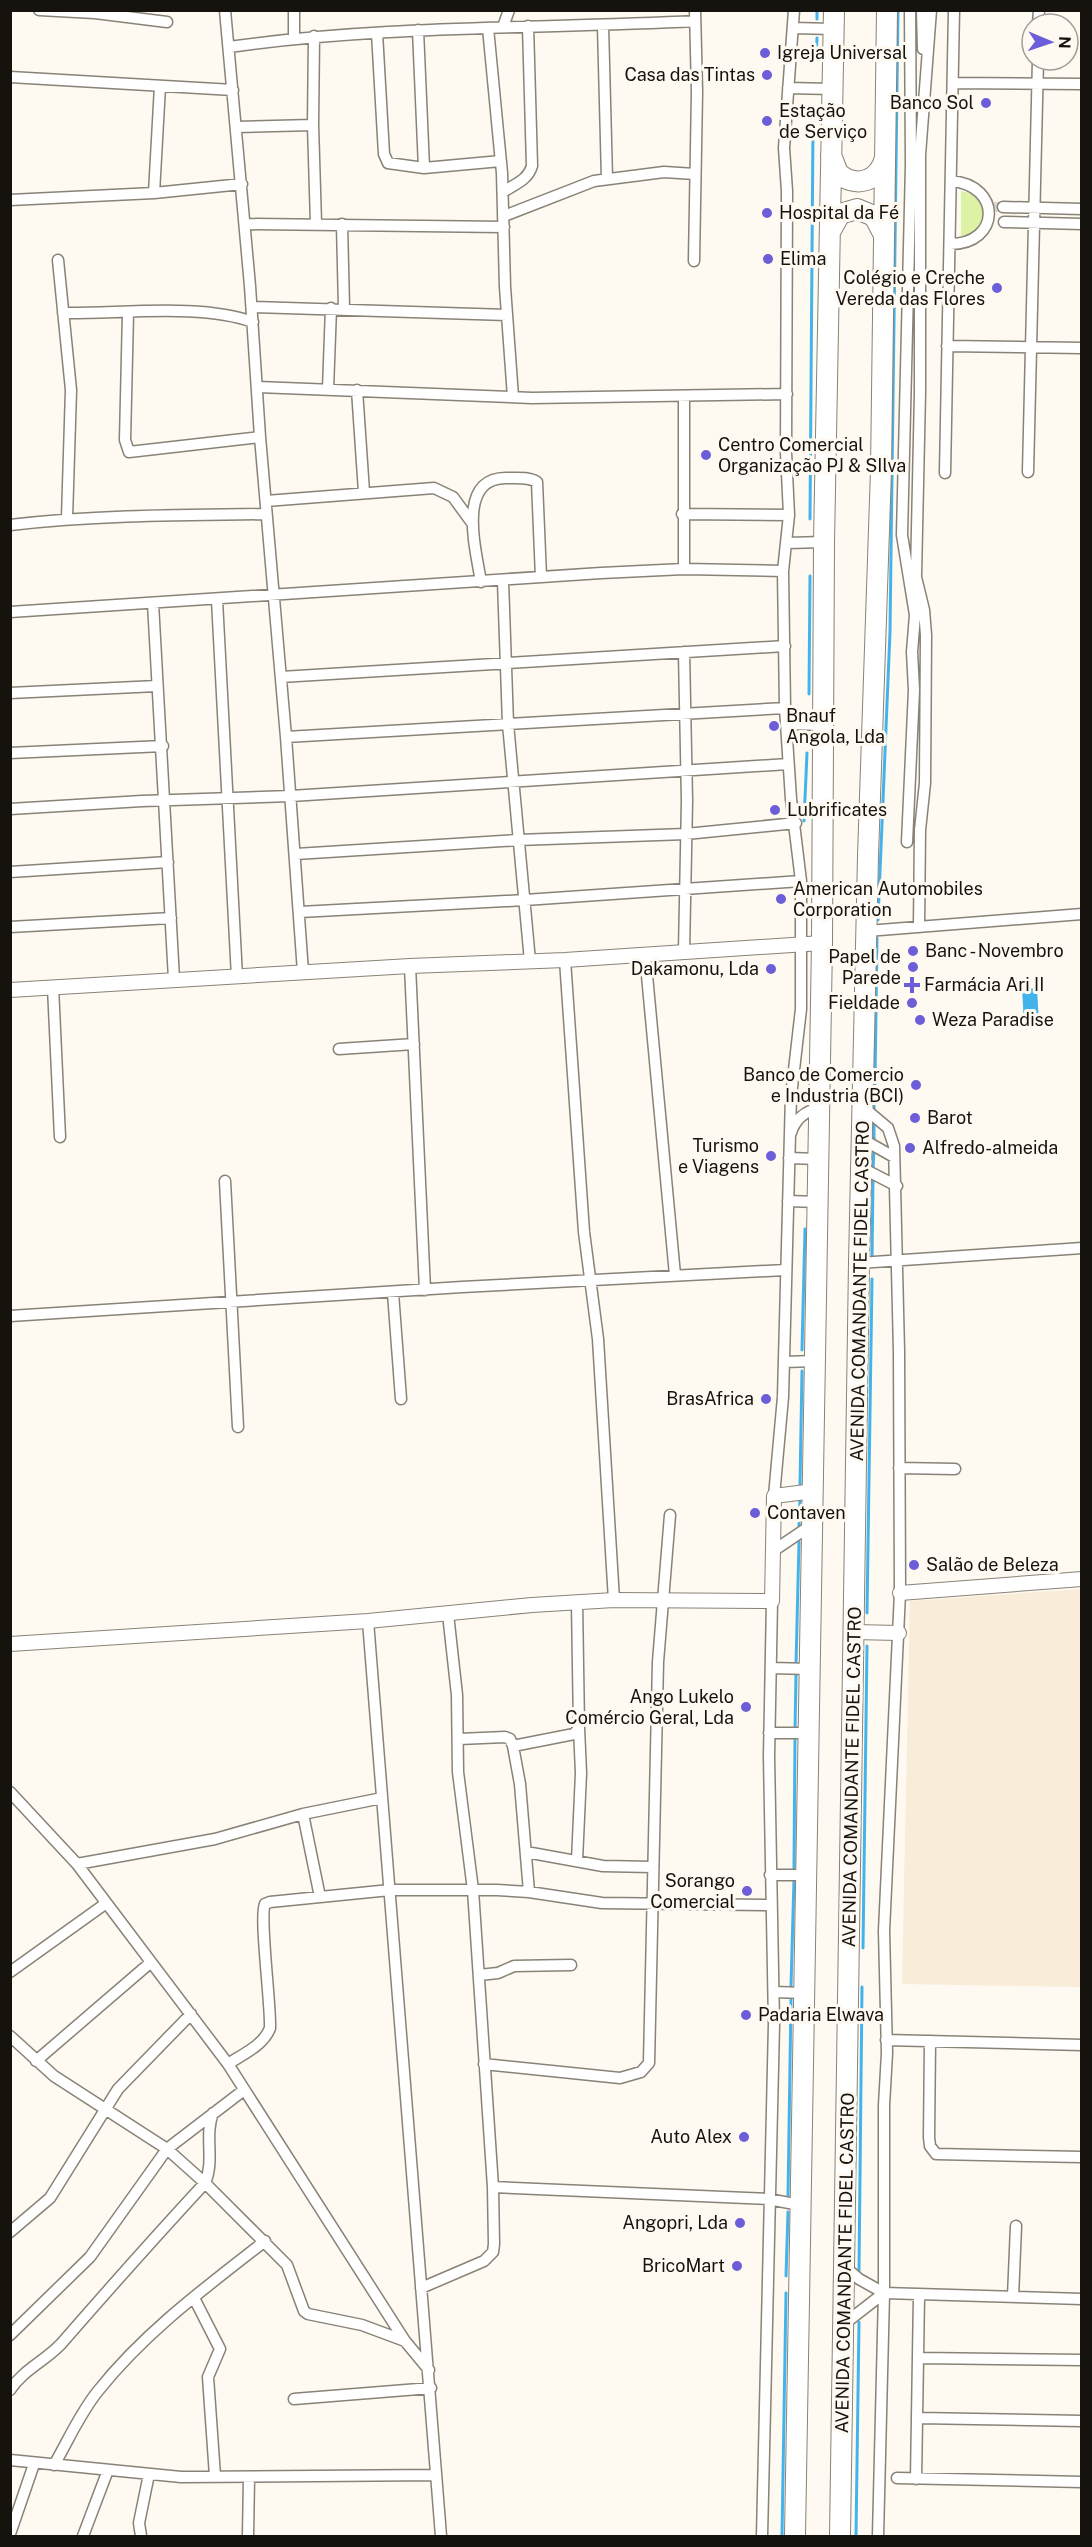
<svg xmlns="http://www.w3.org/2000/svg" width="1092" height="2547" font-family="'Public Sans',sans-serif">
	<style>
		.built { fill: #f9ecd8 }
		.green { fill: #ddf2a4 }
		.water { fill: #43b4eb }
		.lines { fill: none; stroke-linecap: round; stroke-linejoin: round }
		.stream { stroke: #43b4eb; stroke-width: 3 }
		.minor-tunnel { stroke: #dbd6cf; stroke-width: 10; stroke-dasharray: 10 5; stroke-linecap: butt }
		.minor-casing { stroke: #898276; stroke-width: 13 }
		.tertiary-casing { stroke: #898276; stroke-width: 16 }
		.motorway-casing { stroke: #898276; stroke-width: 22 }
		.minor { stroke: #fff; stroke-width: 10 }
		.tertiary { stroke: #fff; stroke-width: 14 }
		.motorway { stroke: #fff; stroke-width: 20 }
		.poi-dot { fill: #6c5ed8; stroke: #fef9f1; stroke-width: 2 }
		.labels { text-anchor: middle; stroke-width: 6; stroke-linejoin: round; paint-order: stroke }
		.poi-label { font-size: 18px; fill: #16130f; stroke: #fef9f1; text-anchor: start }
		.street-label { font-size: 18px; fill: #16130f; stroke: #fef9f1 }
	</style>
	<rect width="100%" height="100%" fill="#fef9f1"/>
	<!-- built -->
	<path class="built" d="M1081,1589v398l-179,-3 8,-383z"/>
	<!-- green -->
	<path class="green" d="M961,191c30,4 29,42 0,46z"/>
	<!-- water -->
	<path class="water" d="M1022,988h15l2,35 -15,1z"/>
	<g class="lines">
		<!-- stream -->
		<path class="stream" d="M817,19v-9
			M816,59l1,-21
			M810,519l3,-393
			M809,694l1,-118
			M804,821l3,-68
			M878,920l12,-288 8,-622
			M875,1084l2,-146
			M874,1111v-15
			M874,1141v-21
			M873,1171l1,-24
			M872,1261l1,-84
			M802,1350l3,-121
			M800,1484l2,-113
			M799,1527l1,-29
			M867,1613l5,-334
			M796,1664l3,-122
			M795,1730l1,-55
			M794,1870l1,-133
			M863,1948l4,-302
			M791,1986l3,-107
			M788,2196l3,-196
			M859,2271l3,-284
			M786,2276l2,-64
			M782,2536l4,-243
			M856,2536l3,-214"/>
		<!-- minor-tunnel -->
		<path class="minor-tunnel" d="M994,207h9"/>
		<defs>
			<path id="minor" d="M39,10l56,3 72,9
				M225,10l25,276 10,151 26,300 17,235
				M294,10v28
				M922,10l1,39
				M1038,24l1,-14
				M603,26l4,153
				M503,27l6,-17
				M488,28l14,145 3,114 8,110
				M793,28l40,1
				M418,30l6,138
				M377,33l7,121 4,9 36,5 77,-7
				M314,36l-1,89 3,99
				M229,47c155,-22 311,-18 466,-26
				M10,77l223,13
				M953,83l129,1
				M788,88l44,1
				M237,127l76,-2
				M503,192c12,-8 25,-12 29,-26l-4,-140
				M154,193l6,-107
				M10,200l144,-7 88,-9
				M1003,207l79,2
				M504,216l90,-35 70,-9 31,2
				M1004,222l78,2
				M245,224l259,3
				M342,224l2,84
				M950,244c51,0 52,-59 1,-63
				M58,260l13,130 -4,128
				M694,261l3,-169 -2,-82
				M252,307l255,8
				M63,313c56,1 139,-10 190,9
				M128,313l-3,127 4,12 131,-15
				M947,346l135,2
				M258,387l274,11 255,-4
				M328,389l3,-81
				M357,390l7,102
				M1028,472l10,-412
				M945,473l9,-463
				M266,501l168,-13 19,9 19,26
				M682,514l107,1
				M10,525c86,-10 171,-10 256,-11
				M787,543l37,-1
				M684,569v-173
				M914,569l10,41 2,25 -1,148 -5,47 -1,97
				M916,575l4,-183v-237l11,-145
				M503,581l5,143 22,237
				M481,582c-5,-32 -26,-107 28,-104 9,0 20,-1 28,4l4,95
				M217,600l20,377
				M153,603l21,376
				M10,612l591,-39 83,-4 99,2
				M281,677l504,-31
				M10,693l147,-7
				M786,724l38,1
				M286,737l499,-29
				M10,753l153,-7
				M10,809l132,-8 149,-5 497,-32
				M907,842l7,-152 -2,-38 3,-37 -13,-80 9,-370 -1,-155
				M296,854l222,-14 168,-6 110,-11
				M10,872l158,-10
				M300,912l225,-12 276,-19
				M10,927l161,-9
				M867,931l215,-17
				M684,951l3,-150 -3,-149
				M645,954l30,321
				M565,960l19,272 14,107 16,261
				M410,966l15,324
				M53,987l7,150
				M339,1049l75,-5
				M863,1107l25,21 6,18 5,205 1,242 -16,338 3,122 -3,52v188l-6,243
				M791,1133c4,-14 15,-22 28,-25
				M862,1139l32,18
				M789,1158l29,1
				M862,1168l35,18
				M225,1181l13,246
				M788,1201l30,1
				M859,1263l223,-15
				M393,1293l8,106
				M10,1316l452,-29 323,-17
				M784,1362l31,-1
				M899,1468l56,1
				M774,1496l9,-99 8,-301 10,-87v-128l-10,-82 -6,-91 -2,-137 6,-56 -3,-63 1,-261 -3,-43 10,-138
				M773,1551l40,-27
				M577,1602l2,126
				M368,1621l73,915
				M771,1668l39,1
				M769,1733h40
				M459,1739l46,-2 5,2 3,7
				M10,1792l67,72 151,200 177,277 24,29
				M303,1814l17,83
				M526,1852l77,14 50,1
				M77,1864l138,-25 88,-25 79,-16
				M770,1875h36
				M529,1892l-9,-108 -7,-38 61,-12 5,-6 2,45 -4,88
				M10,1972l95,-68
				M479,1975l19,-2 16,-7 57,-1
				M774,1992l30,1
				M10,2036l44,40 113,73 38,34 82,82 17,46 4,3 54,11 43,16
				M886,2040l196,5
				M930,2041l-1,96 1,9 6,8 146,3
				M36,2061l114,-98
				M228,2064c15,-10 36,-19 42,-36 1,-24 -11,-112 -5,-124l5,-2 120,-12h107l32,2 73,11 169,2
				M484,2064l136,14 21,-6 8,-9 9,-401 12,-147
				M493,2187l275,12 32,6
				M10,2232l40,-34 68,-109 73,-75
				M845,2267l14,12 25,14 198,6
				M421,2288l63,-27 9,-9 1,-8 -1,-57 -20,-297 -15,-118 -1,-77 -9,-81
				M1013,2297l3,-71
				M194,2298l26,51 -12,28 7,99
				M844,2324l40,-31
				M10,2335l80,-78 77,-108 77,-59
				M919,2358l163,2
				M10,2390c13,-20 35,-29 51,-46 47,-54 95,-108 144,-161 10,-23 -1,-47 8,-70
				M294,2399l137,-11
				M918,2418l164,3
				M10,2460l171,17 255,-2
				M54,2465c14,-24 26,-52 44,-74 47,-59 108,-104 167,-150
				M897,2478l185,4
				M916,2479l3,-184
				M10,2534l24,-70
				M83,2536l25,-66
				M141,2536l-2,-13 10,-49
				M248,2536l1,-59
				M762,2536l12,-512 -5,-268 3,-155"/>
			<path id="tertiary" d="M10,990l400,-24 155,-6 257,-17
				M900,1593l182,-14
				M854,1632l45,1
				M10,1644l358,-23 164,-16 82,-5 158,1 2,-105 40,-5"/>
			<path id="motorway" d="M831,155l7,18c18,16 41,8 47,-15
				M830,232l10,-18 17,-5 17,7 9,17
				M795,2536l27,-1593 2,-401 10,-532
				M840,2536l19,-1273 9,-407 13,-386 6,-460"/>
		</defs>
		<!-- minor casing -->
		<use href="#minor" class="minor-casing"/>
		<!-- tertiary casing -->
		<use href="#tertiary" class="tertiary-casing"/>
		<!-- motorway casing -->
		<use href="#motorway" class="motorway-casing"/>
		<!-- minor -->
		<use href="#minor" class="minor"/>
		<!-- tertiary -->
		<use href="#tertiary" class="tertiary"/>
		<!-- motorway -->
		<use href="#motorway" class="motorway"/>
	</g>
	<!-- markers -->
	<g class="poi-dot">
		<circle cx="765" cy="53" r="6"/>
		<circle cx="767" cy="75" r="6"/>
		<circle cx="986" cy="103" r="6"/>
		<circle cx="767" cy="121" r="6"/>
		<circle cx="767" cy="213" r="6"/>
		<circle cx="768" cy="259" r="6"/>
		<circle cx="997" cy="288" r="6"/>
		<circle cx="706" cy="455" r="6"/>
		<circle cx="774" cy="726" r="6"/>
		<circle cx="775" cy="810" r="6"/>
		<circle cx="781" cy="899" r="6"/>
		<circle cx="913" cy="951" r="6"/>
		<circle cx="913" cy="967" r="6"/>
		<circle cx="771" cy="969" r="6"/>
		<path d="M909 976h6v6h6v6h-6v6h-6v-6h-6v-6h6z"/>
		<circle cx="912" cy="1003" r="6"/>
		<circle cx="920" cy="1020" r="6"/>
		<circle cx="916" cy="1085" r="6"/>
		<circle cx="915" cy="1118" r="6"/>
		<circle cx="910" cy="1148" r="6"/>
		<circle cx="771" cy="1156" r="6"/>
		<circle cx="766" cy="1399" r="6"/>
		<circle cx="755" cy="1513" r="6"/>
		<circle cx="914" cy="1565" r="6"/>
		<circle cx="746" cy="1707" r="6"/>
		<circle cx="747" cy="1891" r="6"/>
		<circle cx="746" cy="2015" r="6"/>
		<circle cx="744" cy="2137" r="6"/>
		<circle cx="740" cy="2223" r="6"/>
		<circle cx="737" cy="2266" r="6"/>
	</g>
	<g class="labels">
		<!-- poi labels -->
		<g class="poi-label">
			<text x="777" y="59">Igreja Universal</text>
			<text x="755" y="81" text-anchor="end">Casa das Tintas</text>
			<text x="974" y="109" text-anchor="end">Banco Sol</text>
			<text x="779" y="117">Estação<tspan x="779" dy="21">de Serviço</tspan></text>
			<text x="779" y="219">Hospital da Fé</text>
			<text x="780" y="265">Elima</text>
			<text x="985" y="284" text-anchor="end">Colégio e Creche<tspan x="985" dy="21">Vereda das Flores</tspan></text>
			<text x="718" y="451">Centro Comercial<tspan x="718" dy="21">Organização PJ &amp; SIlva</tspan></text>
			<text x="786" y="722">Bnauf<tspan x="786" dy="21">Angola, Lda</tspan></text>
			<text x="787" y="816">Lubrificates</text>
			<text x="793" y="895">American Automobiles<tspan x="793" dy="21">Corporation</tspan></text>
			<text x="925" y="957">Banc - Novembro</text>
			<text x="901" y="963" text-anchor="end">Papel de<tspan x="901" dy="21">Parede</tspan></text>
			<text x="759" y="975" text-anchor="end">Dakamonu, Lda</text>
			<text x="924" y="991">Farmácia Ari II</text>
			<text x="900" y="1009" text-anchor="end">Fieldade</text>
			<text x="932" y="1026">Weza Paradise</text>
			<text x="904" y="1081" text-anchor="end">Banco de Comercio<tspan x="904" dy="21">e Industria (BCI)</tspan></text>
			<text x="927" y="1124">Barot</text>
			<text x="759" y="1152" text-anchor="end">Turismo<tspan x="759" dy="21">e Viagens</tspan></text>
			<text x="922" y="1154">Alfredo-almeida</text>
			<text x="754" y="1405" text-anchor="end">BrasAfrica</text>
			<text x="767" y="1519">Contaven</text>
			<text x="926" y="1571">Salão de Beleza</text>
			<text x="734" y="1703" text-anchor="end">Ango Lukelo<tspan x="734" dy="21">Comércio Geral, Lda</tspan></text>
			<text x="735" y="1887" text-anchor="end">Sorango<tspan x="735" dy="21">Comercial</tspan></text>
			<text x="758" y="2021">Padaria Elwava</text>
			<text x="732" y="2143" text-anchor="end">Auto Alex</text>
			<text x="728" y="2229" text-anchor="end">Angopri, Lda</text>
			<text x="725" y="2272" text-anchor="end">BricoMart</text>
		</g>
		<!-- street labels -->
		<g class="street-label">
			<text transform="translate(860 1291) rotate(-89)" y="6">AVENIDA COMANDANTE FIDEL CASTRO</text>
			<text transform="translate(852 1777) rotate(-89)" y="6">AVENIDA COMANDANTE FIDEL CASTRO</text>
			<text transform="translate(845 2263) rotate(-89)" y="6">AVENIDA COMANDANTE FIDEL CASTRO</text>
		</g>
	</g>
	<!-- border -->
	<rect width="1092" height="2547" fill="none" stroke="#16130f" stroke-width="24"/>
	<!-- north arrow -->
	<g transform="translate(1050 42) rotate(92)"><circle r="28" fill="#fef9f1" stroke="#a19d97" stroke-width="1.5"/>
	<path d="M0-4.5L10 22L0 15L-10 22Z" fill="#6c5ed8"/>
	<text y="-9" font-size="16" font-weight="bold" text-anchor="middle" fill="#16130f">N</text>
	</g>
</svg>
